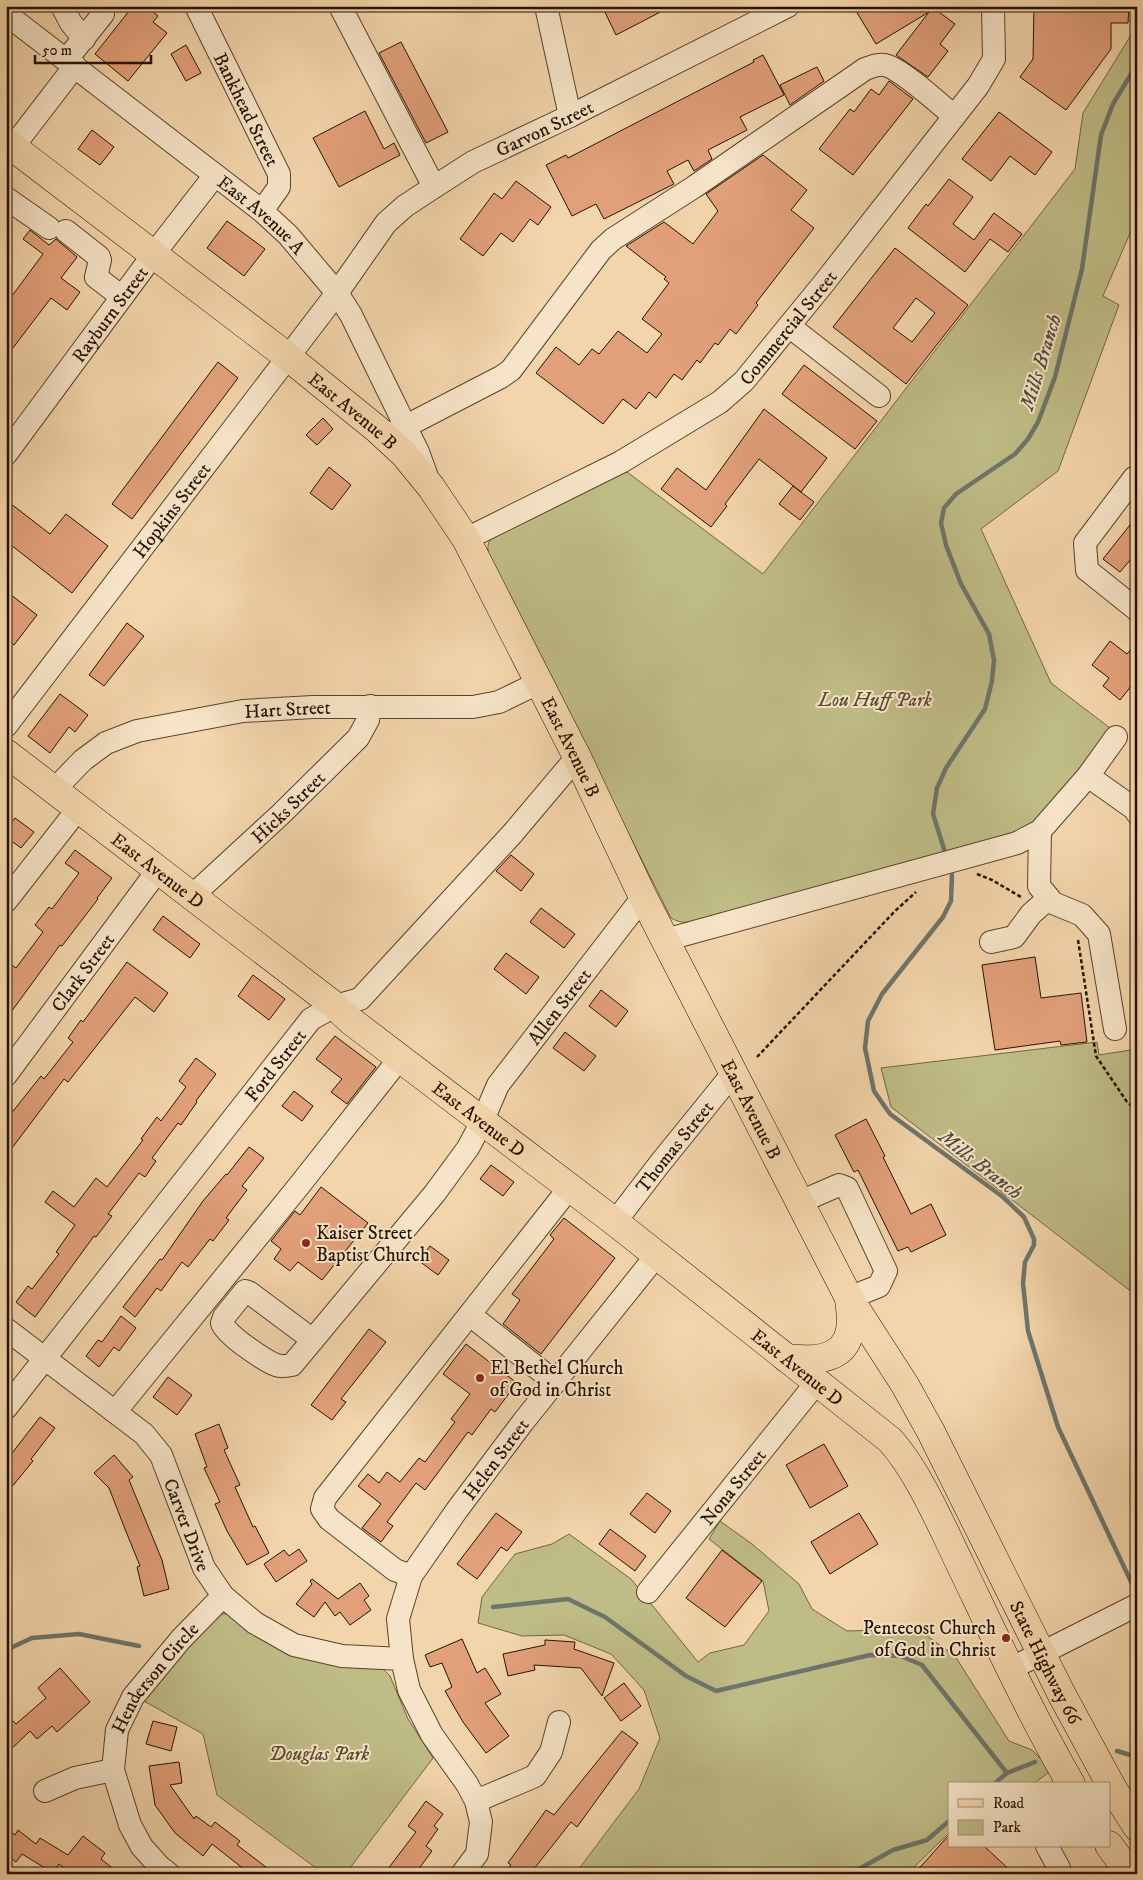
<svg xmlns="http://www.w3.org/2000/svg" width="1143" height="1880" font-family="'IM FELL DW Pica',serif">
	<style>
		.green { fill: #bfbc86; stroke: #726643 }
		.lines { fill: none; stroke-linecap: round; stroke-linejoin: round }
		.stream { stroke: #6e756b; stroke-width: 4.5 }
		.building { fill: #e2a07a; stroke: #251100; fill-rule: evenodd }
		.minor-casing { stroke: #58422b; stroke-width: 24 }
		.major-casing { stroke: #251100; stroke-width: 29 }
		.path { stroke: #251100; stroke-width: 2.5; stroke-dasharray: 4 2.5; stroke-linecap: butt }
		.minor { stroke: #f7e4c8; stroke-width: 22 }
		.major { stroke: #f3d5ab; stroke-width: 28 }
		.poi-dot { fill: #8f2418; stroke: #f7e4c8; stroke-width: 2 }
		.labels { text-anchor: middle; stroke-width: 4; stroke-linejoin: round; paint-order: stroke }
		.street-label { font-size: 19px; fill: #251100; stroke: #f7e4c8 }
		.park-label { font-size: 19px; font-style: italic; fill: #5b4d2f; stroke: #f7e4c8 }
		.poi-label { font-size: 19px; fill: #251100; stroke: #f7e4c8; text-anchor: start }
		.water-label { font-size: 20px; font-style: italic; fill: #4f4b3e; stroke: #f7e4c8 }
	</style>
	<rect width="100%" height="100%" fill="#f3d5ab"/>
	<filter id="stains"><feTurbulence type="fractalNoise" baseFrequency=".004" numOctaves="4"/><feColorMatrix values="0 0 0 0 .2 0 0 0 0 .09 0 0 0 0 .02 0 0 0 .5 -.17"/></filter>
	<radialGradient id="worn" r=".72"><stop offset=".6" stop-color="#630" stop-opacity="0"/><stop offset="1" stop-color="#630" stop-opacity=".3"/></radialGradient>
	<!-- green -->
	<path class="green" d="M1137,18v199l-34,79 16,9 -61,166 -77,58 70,154 59,45 -59,78 -27,24 -329,91c-10,2 -15,2 -24,-3l-181,-360c-3,-8 -3,-13 1,-20l132,-69 140,105 312,-405 8,-56 48,-78z
		M1097,1042l2,13 38,-6v247l-246,-189 -10,-39z
		M720,1521l32,23 47,40 13,25 35,22 37,-1 39,3 32,23 54,85 23,9 20,20 -19,14h-84v49l-42,41h-332l64,-85 21,-51 -16,-48 -33,-36 -47,-19 -42,1 -44,-13 4,-26 33,-43 37,-10 17,-10 62,45 67,83 12,-9 34,-8 25,-34 -6,-30 -54,-42z
		M221,1614h10l152,55 7,7 18,43 25,39 -86,114 -23,2 -107,-79 -14,-61 -63,-35 6,-9z"/>
	<g class="lines">
		<!-- stream -->
		<path class="stream" d="M944,849l-11,-35 4,-26 9,-20 39,-59 7,-28 2,-21 -5,-26 -28,-50 -15,-39 -5,-22 3,-15 12,-14 59,-40 13,-15 10,-17 17,-45 27,-108 19,-134 12,-31 24,-40
			M952,875l-1,26 -8,16 -61,77 -14,27 -3,27 9,43 16,23 113,83 21,20 10,22v6l-9,17 -2,21 5,48 30,96 76,161
			M493,1607l75,-8 37,18 81,59 30,15 154,-36 31,1 21,9 85,108
			M6,1650l26,-12 47,-4 60,12
			M1117,1751l20,6
			M994,1784l13,-11 28,-11
			M850,1874l43,-24 34,-10 22,-19"/>
	</g>
	<!-- building -->
	<path class="building" d="M133,6h13l12,10 -5,6 14,11 -39,48 -33,-27z
		M602,6h70l-56,29z
		M853,6h86l-4,3 20,15 -15,20 8,7 -20,26 -32,-22 33,-43 -53,32z
		M1034,6h95l-1,17h-17v26l-45,61 -46,-33 13,-18z
		M401,42l47,90 -22,11 -47,-90z
		M186,45l15,28 -15,8 -15,-27z
		M763,55l21,40 -44,22 7,13 -39,20 4,9 -18,12 -6,-11 -21,11 7,13 -70,35 -8,-15 -24,12 -26,-51 20,-10 2,3 186,-96 -1,-2z
		M817,67l7,14 -34,24 -10,-20z
		M889,81l24,18 -60,76 -34,-26 31,-40 4,3 17,-23 8,6z
		M365,111l19,38 10,-6 6,12 -61,32 -26,-49z
		M999,112l53,40 -17,23 -25,-19 -19,25 -29,-22z
		M92,130l22,17 -14,18 -22,-16z
		M763,155l44,35 -16,20 23,18 -58,75 2,2 -22,29 -6,-5 -12,16 -3,-2 -15,20 -3,-3 -15,20 -8,-6 -18,24 -7,-6 -13,17 -13,-10 -20,25 -67,-51 20,-26 23,18 13,-16 7,5 19,-23 29,22 15,-19 -20,-15 27,-36 -5,-4 2,-2 -40,-31 38,-24 29,22 25,-33 -12,-17z
		M949,179l24,18 -20,27 21,16 20,-27 28,21 -14,18 -18,-13 -25,33 -57,-44 18,-24 2,2z
		M516,181l35,26 -13,18 -8,-6 -17,23 -12,-9 -18,23 -23,-17 34,-46 8,6z
		M227,221l38,28 -21,27 -37,-28z
		M30,230l19,15 7,-6 21,18 -16,21 19,14 -13,18 -16,-12 -45,59v-53l37,-50 -20,-15z
		M895,248l73,57 -62,79 -73,-57zM916,298l19,15 -23,29 -19,-14z
		M218,362l20,16 -106,141 -20,-15z
		M804,365l73,56 -22,28 -73,-55z
		M764,409l63,49 -26,34 -42,-33 -34,45 2,2 -16,21 -50,-38 16,-21 29,22z
		M323,418l10,11 -16,16 -11,-10z
		M329,467l22,18 -19,25 -22,-17z
		M793,486l21,16 -14,18 -21,-16z
		M6,500l44,34 16,-20 42,32 -36,47 -66,-52z
		M1137,516v36l-17,20 -17,-13z
		M6,591l31,24 -23,30 -8,-6z
		M127,623l17,13 -40,50 -15,-11z
		M1110,641l17,13 10,-12v37l-17,21 -17,-14 6,-8 -17,-13z
		M60,694l28,21 -13,17 -6,-5 -19,26 -22,-17z
		M15,818l19,14 -13,16 -15,-11v-7z
		M75,850l37,28 -15,20 1,1 -36,47 -2,-1 -54,74v-58l10,7 27,-36 -8,-7 14,-18 3,2 27,-36 -14,-10z
		M511,855l23,19 -13,17 -25,-20z
		M541,908l34,26 -11,14 -34,-26z
		M163,916l37,28 -10,14 -37,-28z
		M506,953l33,24 -13,17 -32,-25z
		M1035,957l6,41 40,-5 6,49 -26,3 -1,-4 -65,9 -13,-85z
		M127,962l41,31 -14,19 -19,-15 -67,85 -4,-3 -58,77v-36l35,-44 3,3 29,-37 -5,-4 13,-18 2,2z
		M253,975l32,24 -16,21 -31,-24z
		M601,990l27,21 -12,16 -27,-21z
		M565,1032l31,24 -12,15 -31,-23z
		M335,1036l41,31 -29,37 -16,-12 11,-13 -26,-20z
		M196,1058l20,16 -20,27 1,1 -16,23 -3,-2 -26,35 4,3 -11,16 -6,-4 -31,41 4,2 -16,21 -2,-1 -59,81 -19,-15 12,-16 4,3 27,-35 -3,-2 19,-27 -30,-23 8,-11 21,16 22,-29 11,9 36,-47 -2,-1 16,-22 4,4 25,-34 -7,-6z
		M294,1091l19,15 -11,15 -20,-15z
		M866,1119l19,37 -2,1 28,57 20,-10 15,31 -35,17 -3,-5 -10,4 -40,-81 -4,2 -19,-37z
		M249,1147l15,11 -22,28 5,4 -21,28 3,2 -16,21 -3,-2 -22,28 -6,-5 -21,29 -4,-3 -22,29 -12,-10 37,-48 2,1 41,-59 23,-27 1,1z
		M491,1165l23,17 -11,14 -23,-17z
		M321,1187l47,36 -46,57 -24,-18 -8,9 -16,-12 7,-10 -10,-8 24,-30 5,4z
		M564,1218l51,40 -74,96 -38,-30 17,-24 -8,-6 42,-55 -4,-4z
		M430,1246l19,14 -11,15 -19,-14z
		M121,1316l15,12 -17,23 -5,-4 -15,20 -13,-11 12,-16 4,2z
		M369,1329l17,13 -45,57 5,3 -14,18 -21,-15z
		M466,1344l51,39 -22,29 -4,-3 -19,26 -4,-3 -43,58 -9,-7 -29,39 6,4 -12,16 -19,-14 19,-24 -23,-18 10,-12 11,9 8,-11 13,10 19,-24 6,4 30,-40 -4,-3 19,-25 -27,-20z
		M168,1377l24,18 -15,20 -24,-18z
		M40,1417l15,11 -24,31 2,2 -27,33v-33z
		M219,1424l9,24 -4,2 16,35 -5,2 18,40 2,-1 14,27 -22,12 -20,-34 -12,-27 5,-2 -16,-34 3,-1 -12,-33z
		M824,1444l24,42 -38,22 -24,-43z
		M114,1455l19,22 -4,3 33,80 7,29 -25,7 -7,-29 3,-1 -15,-37 -16,-41 -15,-15z
		M647,1493l24,18 -16,22 -25,-19z
		M496,1513l26,19 -15,19 -6,-4 -24,32 -20,-15z
		M859,1513l19,31 -48,30 -19,-32z
		M610,1529l36,27 -11,15 -36,-27z
		M299,1549l8,12 -31,21 -12,-18 20,-14 5,6z
		M722,1550l40,31 -37,46 -39,-29z
		M312,1579l26,20 22,-16 9,13 -5,4 7,10 -21,15 -10,-13 -5,4 -10,-14 -11,15 -18,-13 16,-20 -2,-3z
		M462,1639l15,34 8,-5 16,26 -16,9 24,33 -23,17 -23,-31 -18,-31 7,-4 -10,-24 -12,4 -5,-12z
		M545,1640l30,2 -1,7 40,14 -12,33 -21,-28 -47,-3 1,5 -27,6 -5,-22 42,-9z
		M60,1668l30,34 -33,30 -5,-6 -15,13 -7,-8 -24,23v-40l10,10 30,-26 -8,-10z
		M624,1683l17,23 -20,15 -17,-23z
		M153,1721l24,6 -6,24 -25,-7z
		M622,1731l16,12 -61,84 -6,-5 -41,52h-25l6,-9 -3,-2 38,-53 8,5z
		M179,1762l3,21 -12,2 24,34 2,-3 15,11 4,-5 25,19 -3,4 38,29h-25l-38,-30 -9,12 -28,-23 -20,-28 -6,-39z
		M426,1801l17,13 -9,12 4,3 -12,17 6,5 -17,23h-31l32,-42 -8,-6z
		M6,1828l9,7 3,-5 18,14 4,-6 28,17 15,-19 22,17 -4,6 19,15h-48l-13,-10 -6,9 -31,-19 -6,8 -10,-8z
		M949,1835v11h35l30,28h-100z"/>
	<g class="lines">
		<defs>
			<g id="minor">
				<path d="M62,6l9,17 13,16"/>
				<path id="s1" d="M196,6l83,168v13l-17,24"/>
				<path d="M340,6l94,181"/>
				<path d="M546,6l24,110"/>
				<path id="s2" d="M6,14l256,197 26,24 49,58 14,22 67,137 8,22"/>
				<path d="M67,59l36,-45"/>
				<path d="M6,156l69,-90"/>
				<path d="M6,198l43,30"/>
				<path d="M66,231l33,26 1,3 -4,17 26,20"/>
				<path d="M789,326l90,70"/>
				<path d="M385,437l116,-60 10,-7 90,-120 12,-11 81,-52 171,-118c8,-3 16,-6 23,-3 18,7 50,37 66,50"/>
				<path id="s3" d="M6,454l147,-199 62,-80"/>
				<path d="M1134,478l-49,65 2,27 50,40"/>
				<path id="s4" d="M466,539l155,-77 99,-60 24,-21 80,-98 154,-197 16,-27 -1,-53"/>
				<path id="s5" d="M6,726l331,-433 49,-70 19,-17 29,-19 39,-25 97,-46 218,-110"/>
				<path d="M1088,776l48,34 1,3"/>
				<path id="s6" d="M54,790l29,-30 23,-17 31,-12 106,-20 70,-4h160l26,-5 39,-19"/>
				<path d="M1040,831l-1,55 14,17 29,12 17,19 16,95"/>
				<path id="s7" d="M192,896l88,-81 78,-77 10,-18 2,-14"/>
				<path d="M6,901l72,-92"/>
				<path d="M665,940l352,-97 23,-12 48,-55 28,-39"/>
				<path d="M991,942l23,-5 17,-23 18,-16"/>
				<path id="s8" d="M6,1075l152,-205"/>
				<path d="M800,1202l39,-17 8,3 39,83 -7,15 -30,12"/>
				<path id="s9" d="M615,1222l46,-60 73,-90"/>
				<path d="M479,1322l76,60"/>
				<path id="s10" d="M6,1329l138,105 17,21 43,113 19,28 32,27 39,22 48,11 60,3"/>
				<path id="s11" d="M313,1340l-63,-47 -5,-2 -21,26 -2,6c3,11 43,38 54,42 6,2 10,1 16,0l143,-172 33,-45 15,-28 15,-35 145,-188"/>
				<path id="s12" d="M6,1408l305,-389 24,-13 25,-7 153,-166 64,-76"/>
				<path d="M115,1412l183,-225 102,-129"/>
				<path d="M411,1576l-16,-6 -66,-51 -7,-10 3,-11 245,-311"/>
				<path id="s13" d="M648,1592l169,-210"/>
				<path d="M1010,1669l127,-64"/>
				<path d="M45,1791l30,-13 38,-8"/>
				<path d="M476,1801l59,-25 16,-24 8,-30"/>
				<path d="M1047,1846l12,22 -1,6"/>
				<path id="s14" d="M169,1874l-9,-7 -18,-20 -12,-22 -17,-55 4,-40 16,-33 48,-58 42,-43"/>
				<path id="s15" d="M462,1874l15,-20 4,-32 -5,-21 -9,-17 -35,-49 -23,-45 -7,-31 -4,-40 13,-43 46,-66 66,-88 133,-166"/>
			</g>
			<g id="major">
				<path id="s16" d="M6,142l282,215 90,73 26,24 27,33 35,52 111,218 66,140 206,401 56,87 26,47 131,263 51,94 24,38"/>
				<path id="s17" d="M6,753l329,253 16,15 264,201 275,218c29,32 52,87 71,126 35,73 69,147 110,218"/>
				<path d="M786,1358c24,3 59,4 64,-28 2,-10 0,-22 -1,-32"/>
				<path d="M1109,1845l21,29"/>
			</g>
		</defs>
		<!-- minor casing -->
		<use href="#minor" class="minor-casing"/>
		<!-- major casing -->
		<use href="#major" class="major-casing"/>
		<!-- path -->
		<path class="path" d="M977,874l15,6 29,17
			M1078,940l18,116 31,46 10,8
			M757,1057l138,-146 21,-19"/>
		<!-- minor -->
		<use href="#minor" class="minor"/>
		<!-- major -->
		<use href="#major" class="major"/>
	</g>
	<!-- markers -->
	<g class="poi-dot">
		<circle cx="306" cy="1243" r="5"/>
		<circle cx="480" cy="1378" r="5"/>
		<circle cx="1006" cy="1638" r="5"/>
	</g>
	<g class="labels">
		<!-- street labels -->
		<g class="street-label">
			<text dy="7" stroke="none"><textPath href="#s1" startOffset="115">Bankhead Street</textPath></text>
			<text dy="7" stroke="none"><textPath href="#s5" startOffset="816">Garvon Street</textPath></text>
			<text dy="7" stroke="none"><textPath href="#s2" startOffset="325">East Avenue A</textPath></text>
			<text dy="7" stroke="none"><textPath href="#s3" startOffset="174">Rayburn Street</textPath></text>
			<text dy="7" stroke="none"><textPath href="#s4" startOffset="390">Commercial Street</textPath></text>
			<text dy="7" stroke="none"><textPath href="#s16" startOffset="439">East Avenue B</textPath></text>
			<text dy="7" stroke="none"><textPath href="#s5" startOffset="272">Hopkins Street</textPath></text>
			<text dy="7" stroke="none"><textPath href="#s6" startOffset="256">Hart Street</textPath></text>
			<text dy="7" stroke="none"><textPath href="#s16" startOffset="844">East Avenue B</textPath></text>
			<text dy="7" stroke="none"><textPath href="#s7" startOffset="131">Hicks Street</textPath></text>
			<text dy="7" stroke="none"><textPath href="#s17" startOffset="192">East Avenue D</textPath></text>
			<text dy="7" stroke="none"><textPath href="#s8" startOffset="128">Clark Street</textPath></text>
			<text dy="7" stroke="none"><textPath href="#s11" startOffset="658">Allen Street</textPath></text>
			<text dy="7" stroke="none"><textPath href="#s12" startOffset="436">Ford Street</textPath></text>
			<text dy="7" stroke="none"><textPath href="#s16" startOffset="1249">East Avenue B</textPath></text>
			<text dy="7" stroke="none"><textPath href="#s17" startOffset="598">East Avenue D</textPath></text>
			<text dy="7" stroke="none"><textPath href="#s9" startOffset="96">Thomas Street</textPath></text>
			<text dy="7" stroke="none"><textPath href="#s17" startOffset="1002">East Avenue D</textPath></text>
			<text dy="7" stroke="none"><textPath href="#s15" startOffset="470">Helen Street</textPath></text>
			<text dy="7" stroke="none"><textPath href="#s13" startOffset="135">Nona Street</textPath></text>
			<text dy="7" stroke="none"><textPath href="#s10" startOffset="275">Carver Drive</textPath></text>
			<text dy="7" stroke="none"><textPath href="#s16" startOffset="1876">State Highway 66</textPath></text>
			<text dy="7" stroke="none"><textPath href="#s14" startOffset="226">Henderson Circle</textPath></text>
		</g>
		<!-- park labels -->
		<g class="park-label">
			<text x="875" y="706">Lou Huff Park</text>
			<text x="319" y="1760">Douglas Park</text>
		</g>
		<!-- poi labels -->
		<g class="poi-label">
			<text x="316" y="1239">Kaiser Street<tspan x="316" dy="22">Baptist Church</tspan></text>
			<text x="490" y="1374">El Bethel Church<tspan x="490" dy="22">of God in Christ</tspan></text>
			<text x="996" y="1634" text-anchor="end">Pentecost Church<tspan x="996" dy="22">of God in Christ</tspan></text>
		</g>
		<!-- water labels -->
		<g class="water-label">
			<text transform="translate(1040 362) rotate(-73)" y="7">Mills Branch</text>
			<text transform="translate(981 1164) rotate(38)" y="7">Mills Branch</text>
		</g>
	</g>
	<!-- margin -->
	<rect width="1143" height="1880" fill="none" stroke="#f3d5ab" stroke-width="25"/>
	<rect x="8" y="8" width="1128" height="1865" fill="none" stroke="#251100" stroke-width="2.5"/>
	<rect x="12" y="12" width="1118" height="1855" fill="none" stroke="#251100"/>
	<!-- legend -->
	<rect x="948" y="1782" width="162" height="65" fill="#f7e4c8" stroke="#a39078"/>
	<rect x="958" y="1799" width="25" height="8" fill="#f3d5ab" stroke="#a39078"/>
	<text x="993" y="1808" font-size="15" fill="#251100">Road</text>
	<rect x="958" y="1820" width="25" height="15" fill="#bfbc86" stroke="#a39078"/>
	<text x="993" y="1832" font-size="15" fill="#251100">Park</text>
	<!-- scale -->
	<path d="M35 55v8h116v-8" fill="none" stroke="#251100" stroke-width="2.5"/>
	<text x="42" y="55" font-size="15" fill="#251100" stroke="#f7e4c8" stroke-width="4" paint-order="stroke">50 m</text>
	<rect width="100%" height="100%" filter="url(#stains)"/>
	<rect width="100%" height="100%" fill="url(#worn)"/>
</svg>
